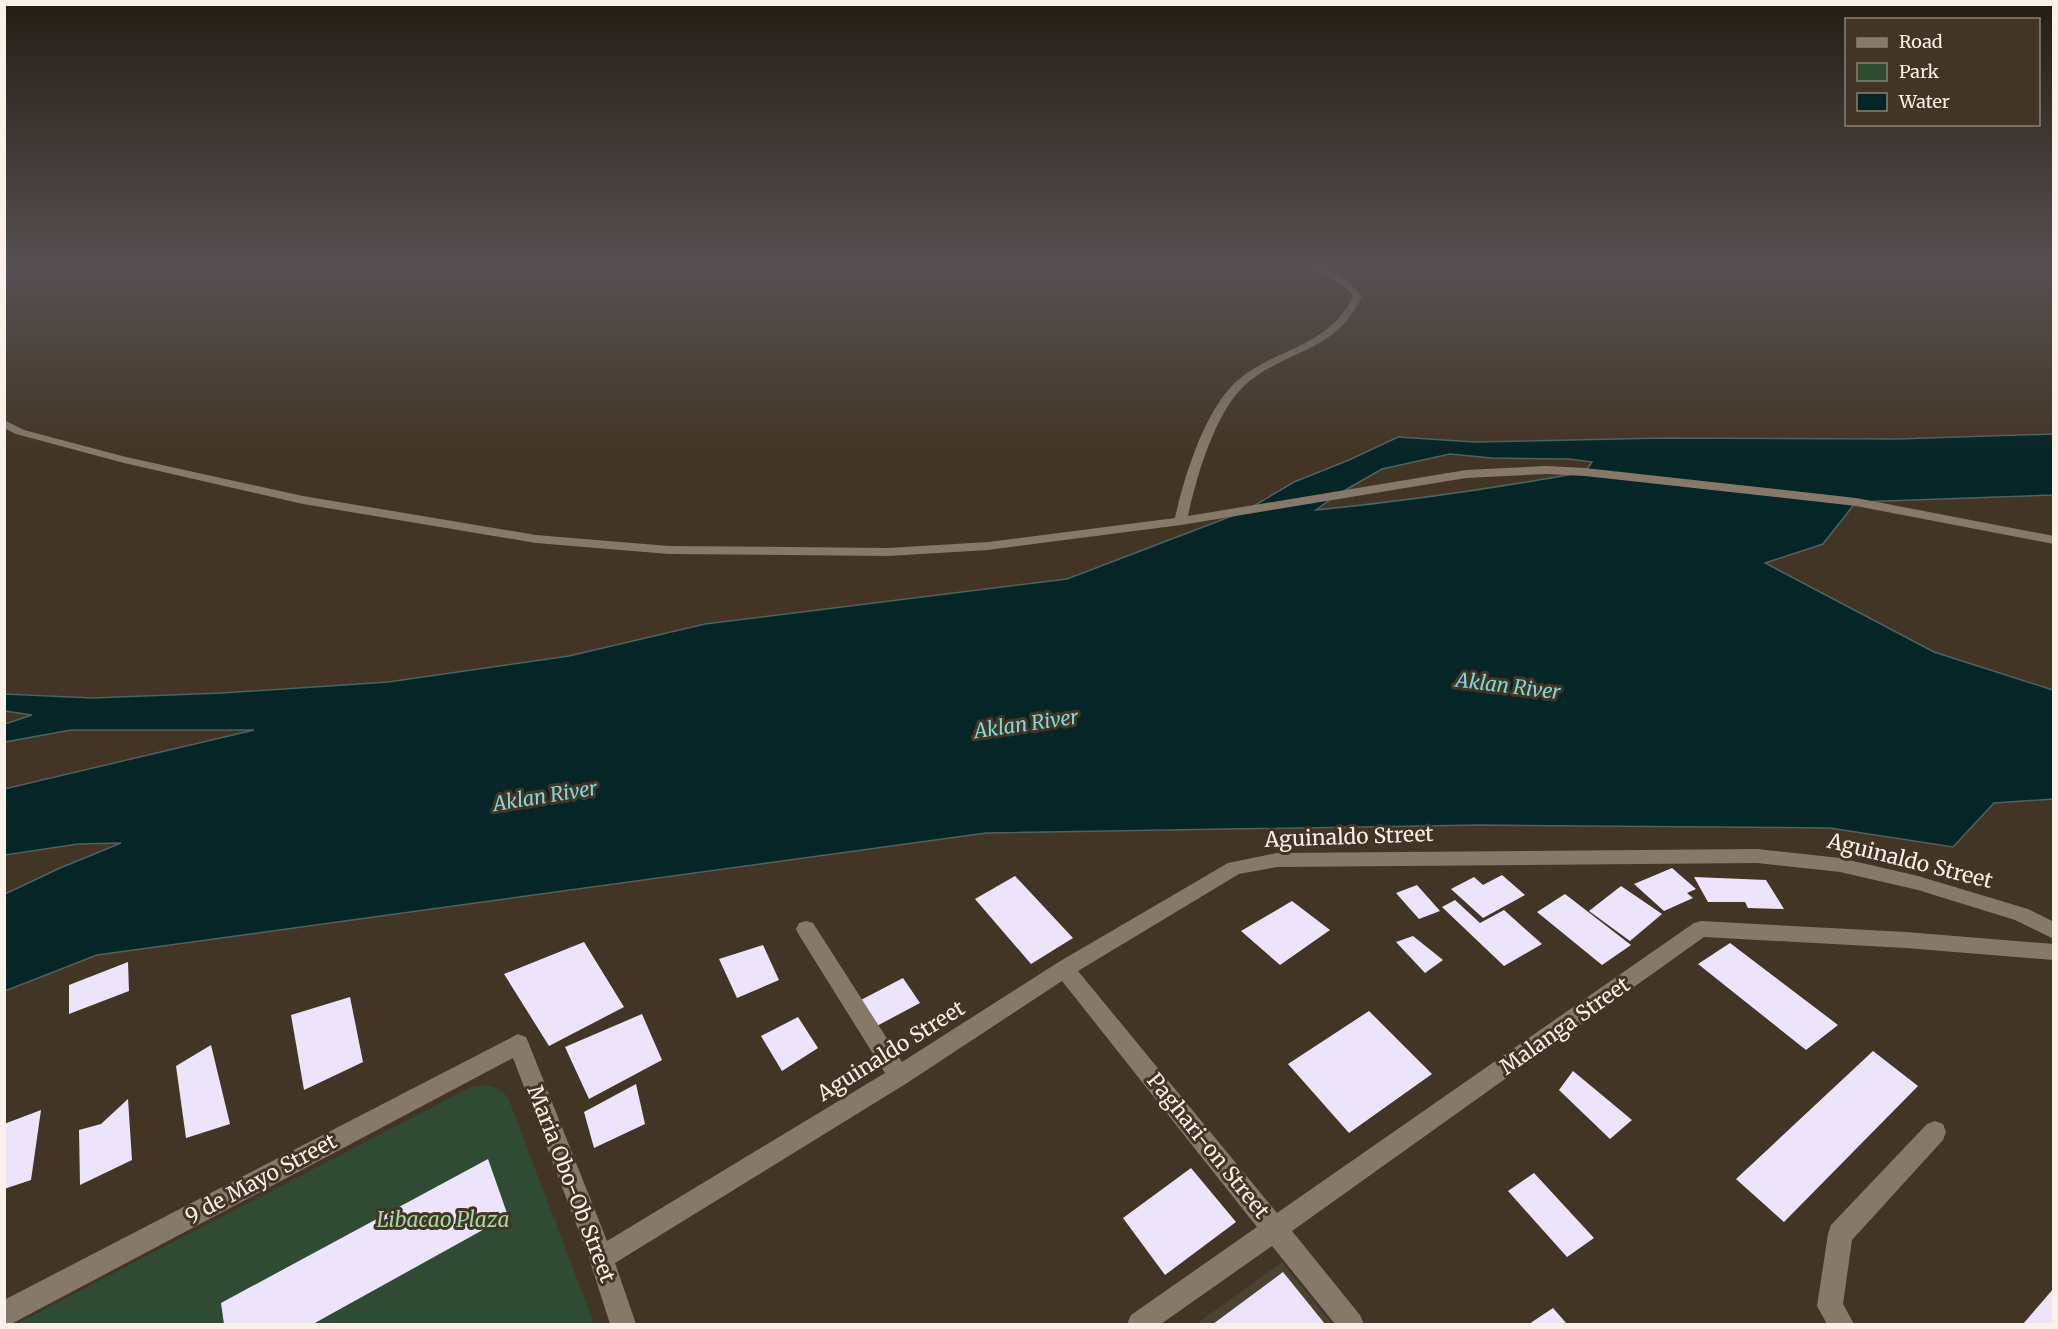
<svg xmlns="http://www.w3.org/2000/svg" width="2058" height="1329" font-family="Merriweather,serif">
	<style>
		.commercial { fill: #4b4231 }
		.green { fill: #304b33 }
		.water { fill: #062526; stroke: #4f6260; stroke-width: 1.5; fill-rule: evenodd }
		.building { fill: #ece4fa }
		.lines { fill: none; stroke-linecap: round; stroke-linejoin: round }
		.minor { fill: #86796a; fill-rule: evenodd }
		.labels { text-anchor: middle; stroke-width: 6; stroke-linejoin: round; paint-order: stroke }
		.water-label { font-size: 20px; font-style: italic; fill: #7bd9dc; stroke: #433526 }
		.near-street-label { font-size: 21px; fill: #faf1e8; stroke: #433526 }
		.near-park-label { font-size: 21px; font-style: italic; fill: #a1d8a6; stroke: #433526 }
	</style>
	<rect width="100%" height="100%" fill="#433526"/>
	<!-- commercial -->
	<path class="commercial" d="M1282,1262l50,62h-136z"/>
	<!-- green -->
	<path class="green" d="M485,1085c12,2 18,5 24,15l85,224h-578l453,-236z"/>
	<!-- water -->
	<path class="water" d="M2053,434v61l-197,7 -33,42 -58,19 169,89 119,38v109l-59,4 -41,44 -123,-19 -350,-3 -494,8 -889,122 -92,36v-97l55,-26 61,-25 -43,1 -73,11 -1,-66 250,-59h-183l-66,12v-18l27,-9 -27,-4v-17l87,4 130,-5 166,-11 181,-26 136,-32 362,-45 178,-68 49,-29 55,-22 49,-23 77,5 189,-4 233,1zM1450,454l41,4 78,1 23,3 -7,10c-89,16 -179,29 -269,38l19,-14 47,-27z"/>
	<!-- building -->
	<path class="building" d="M1672,868l24,21 -9,4 6,5 -29,13 -30,-27z
		M1502,875l23,20 -42,23 -32,-29 23,-12 9,8z
		M1015,876l58,62 -42,26 -56,-65z
		M1694,877l72,3 18,29 -36,-1 -3,-6h-37z
		M1417,885l23,26 -21,8 -23,-26z
		M1621,886l41,28 -32,27 -41,-30z
		M1565,894l66,51 -29,20 -65,-53z
		M1455,900l25,23 24,-13 38,34 -38,22 -62,-59z
		M1292,901l38,29 -50,35 -39,-34z
		M1413,936l30,24 -18,13 -29,-31z
		M584,942l40,65 -75,39 -45,-72z
		M1730,943l108,82 -32,25 -108,-86z
		M763,945l16,35 -42,18 -18,-39z
		M128,962l1,29 -60,23v-29z
		M903,978l17,25 -47,25 -16,-26z
		M350,997l13,65 -59,28 -13,-75z
		M1369,1011l63,63 -83,59 -61,-69z
		M642,1014l20,46 -73,39 -24,-52z
		M798,1017l20,31 -36,23 -21,-35z
		M211,1045l19,79 -44,14 -10,-72z
		M1873,1051l45,35 -134,136 -48,-43z
		M1573,1071l59,49 -22,19 -51,-49z
		M636,1084l9,40 -51,24 -10,-36z
		M128,1099l4,61 -52,25 -1,-55 22,-6z
		M41,1110l-10,70 -27,9v-65z
		M488,1159l20,57 -195,108h-89l-3,-21z
		M1191,1168l45,54 -71,53 -42,-57z
		M1534,1173l60,65 -27,19 -59,-66z
		M1283,1272l42,52h-112z
		M2054,1288v36h-31z
		M1553,1308l14,16h-38z"/>
	<g class="lines">
		<!-- minor -->
		<path class="minor" d="M1306,264c20,0 44,17 56,32 -27,59 -77,52 -118,90 -29,27 -48,92 -56,130l278,-46 80,-4 39,2 271,30 198,38v8l-198,-38 -271,-30 -39,-2 -80,4 -285,47 -193,25 -100,6 -219,-2 -133,-11 -233,-39 -179,-41 -108,-29 -12,-6v-8l20,10 102,27 177,39 233,39 133,11 219,2 100,-6 187,-24c9,-41 30,-109 62,-137 39,-34 92,-33 116,-85l-7,-8z
			M1757,849l83,9 78,18 110,33 26,13v17l-39,-19 -97,-30 -78,-18 -83,-9 -480,4 -38,7 -161,97 199,242 417,-290 7,-2 205,11 148,12v16l-148,-12 -202,-11 -412,294 68,84 4,9h-29l-63,-78 -111,78h-34l4,-9 126,-88 -195,-246 -155,102 -292,180 21,61h-26l-21,-66 -76,-200 -500,265 -9,1v-24l514,-266 8,3 3,7 78,197 278,-168 -86,-138 -3,-6 3,-6 7,-2 7,2 89,139 155,-99 171,-100 49,-10z
			M1935,1121l8,3 3,8 -3,8 -91,100 -9,64 11,20h-27l-10,-18 11,-72 3,-9 96,-101z"/>
	</g>
	<!-- sky -->
	<linearGradient id="sky" x2="0" y2="1"><stop stop-color="#251d15"/><stop offset="0.59" stop-color="#555152"/><stop offset="1" stop-color="#555152" stop-opacity="0"/></linearGradient>
	<rect width="2058" height="451" fill="url(#sky)"/>
	<g class="labels">
		<!-- water labels -->
		<g class="water-label">
			<text transform="translate(1508 686) rotate(7)" y="7">Aklan River</text>
			<text transform="translate(1026 724) rotate(-8)" y="7">Aklan River</text>
			<text transform="translate(545 796) rotate(-9)" y="7">Aklan River</text>
		</g>
		<!-- near-street labels -->
		<g class="near-street-label">
			<text transform="translate(1349 837) rotate(-2)" y="7">Aguinaldo Street</text>
			<text transform="translate(1910 861) rotate(14)" y="7">Aguinaldo Street</text>
			<text transform="translate(1565 1026) rotate(-35)" y="7">Malanga Street</text>
			<text transform="translate(891 1051) rotate(-32)" y="7">Aguinaldo Street</text>
			<text transform="translate(1208 1146) rotate(51)" y="7">Paghari-on Street</text>
			<text transform="translate(261 1179) rotate(-28)" y="7">9 de Mayo Street</text>
			<text transform="translate(571 1184) rotate(69)" y="7">Maria Obo-Ob Street</text>
		</g>
		<!-- near-park labels -->
		<g class="near-park-label">
			<text x="443" y="1227">Libacao Plaza</text>
		</g>
	</g>
	<!-- border -->
	<rect width="2058" height="1329" fill="none" stroke="#faf1e8" stroke-width="12"/>
	<!-- legend -->
	<rect x="1845" y="18" width="195" height="108" fill="#433526" stroke="#8c8074" stroke-width="1.5"/>
	<rect x="1857" y="38" width="30" height="9" fill="#86796a" stroke="#8c8074" stroke-width="1.5"/>
	<text x="1899" y="48" font-size="18" fill="#faf1e8">Road</text>
	<rect x="1857" y="63" width="30" height="18" fill="#304b33" stroke="#8c8074" stroke-width="1.5"/>
	<text x="1899" y="78" font-size="18" fill="#faf1e8">Park</text>
	<rect x="1857" y="93" width="30" height="18" fill="#062526" stroke="#8c8074" stroke-width="1.5"/>
	<text x="1899" y="108" font-size="18" fill="#faf1e8">Water</text>
</svg>
